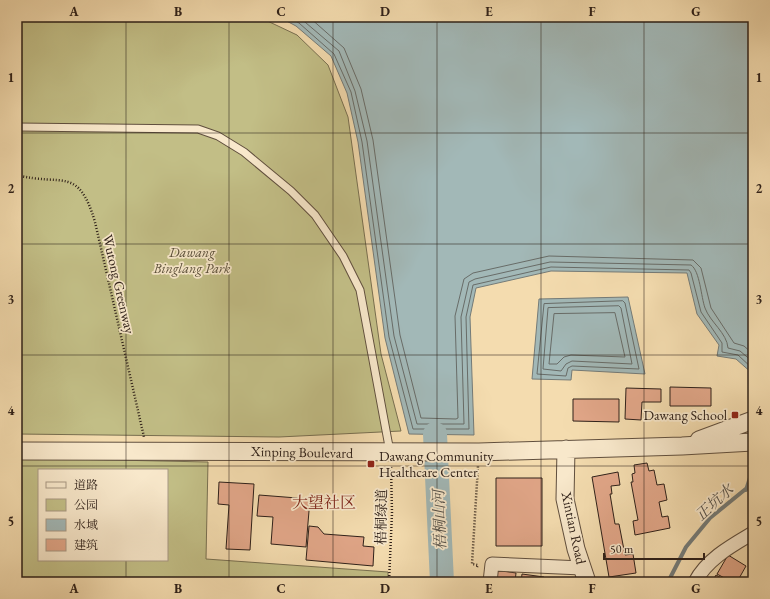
<svg xmlns="http://www.w3.org/2000/svg" width="770" height="599" viewBox="0 0 770 599" font-family="'EB Garamond','Noto Serif SC',serif">
	<style>
		.green { fill: #c2be86; stroke: #786f50; fill-rule: evenodd }
		.water { fill: #a2b8b7; stroke: #747b78 }
		.lines { fill: none; stroke-linecap: round; stroke-linejoin: round }
		.shore { stroke: #686c68; stroke-width: 1 }
		.stream { stroke: #747b78; stroke-width: 4 }
		.river { stroke: #a2b8b7; stroke-width: 24 }
		.building { fill: #e1a688; stroke: #2e2019 }
		.service-casing { stroke: #604f3e; stroke-width: 9 }
		.minor-casing { stroke: #604f3e; stroke-width: 15 }
		.tertiary-casing { stroke: #604f3e; stroke-width: 19 }
		.path { stroke: #2e2019; stroke-width: 2.5; stroke-dasharray: 1 2; stroke-linecap: butt }
		.service { stroke: #f8e8cb; stroke-width: 7 }
		.minor { stroke: #f8e8cb; stroke-width: 13 }
		.tertiary { stroke: #f8e8cb; stroke-width: 17 }
		.grid { fill: none; stroke: #2e2019; stroke-width: 1; stroke-opacity: 0.55 }
		.poi-dot { fill: #8f2418; stroke: #f8e8cb; stroke-width: 1.5 }
		.labels { text-anchor: middle; dominant-baseline: central; stroke-width: 3.5; stroke-linejoin: round; paint-order: stroke }
		.park-label { font-size: 14px; font-style: italic; fill: #5a4f3a; stroke: #f8e8cb }
		.street-label { font-size: 14px; fill: #2e2019; stroke: #f8e8cb }
		.poi-label { font-size: 14px; fill: #2e2019; stroke: #f8e8cb; text-anchor: end }
		.water-label { font-size: 15px; font-style: italic; fill: #514e48; stroke: #f8e8cb }
		.quarter-label { font-size: 16px; fill: #7a1f14; stroke: #f8e8cb }
		.neatline { fill: none; stroke: #2e2019; stroke-width: 1.5 }
		.grid-label { font-size: 13px; text-anchor: middle; font-weight: bold; fill: #2e2019 }
	</style>
	<rect width="100%" height="100%" fill="#f4dcaf"/>
	<filter id="stains"><feTurbulence type="fractalNoise" baseFrequency=".005" numOctaves="4"/><feColorMatrix values="0 0 0 0 .2 0 0 0 0 .09 0 0 0 0 .02 0 0 0 .5 -.17"/></filter>
	<radialGradient id="worn" r=".72"><stop offset=".6" stop-color="#630" stop-opacity="0"/><stop offset="1" stop-color="#630" stop-opacity=".3"/></radialGradient>
	<!-- green -->
	<path class="green" d="M17,17h242l38,18 31,30 20,52 33,237 20,77 -122,6 -262,-3z
		M17,458l191,4 -2,97 182,13v10h-371zM39,470h128v90h-128z"/>
	<!-- water -->
	<path class="water" d="M279,17h474v357l-17,-15 -19,-3 2,-11 -22,-31 -10,-41 -136,-2 -75,17 -6,29 4,118 -65,-1 -24,-96 -27,-196 -11,-49 -16,-37 -35,-30z
		M628,297l17,77 -73,-4 -1,10 -39,-1 7,-80z"/>
	<g class="lines">
		<!-- shore -->
		<path class="shore" d="M288,17l11,6 35,31 17,38 11,50 27,195 24,92h56l-3,-112 7,-32 78,-18 138,3 2,3 10,39 21,31v9l16,3 15,14
			M299,17l40,34 16,40 12,50 27,195 23,88h47l-3,-107 8,-35 6,-3 75,-17 141,3c9,6 10,32 14,43 5,14 22,25 23,40l12,3 13,11
			M309,17l35,31 17,41 12,51 27,195 21,83 35,1 2,-1 -3,-102 9,-37 9,-6 76,-17 144,4 8,8 10,40 23,35 10,3 9,8
			M623,301l2,2 14,66 -67,-3 -4,2 -2,8 -29,-2 7,-70z
			M619,306l2,2 11,56 -60,-3 -6,3 -5,7 -18,-2 5,-61z
			M615,313l10,44 -54,-2 -7,2 -7,7h-8l5,-50z"/>
		<!-- stream -->
		<path class="stream" d="M746,490l7,-22
			M668,582l18,-35 24,-29 43,-35"/>
		<!-- river -->
		<path class="river" d="M435,434l7,148"/>
	</g>
	<!-- building -->
	<path class="building" d="M670,387l41,1v18h-41z
		M626,388l35,1v13h-19l-1,18 -16,-1z
		M573,399h46v23l-46,-1z
		M647,463l2,8 5,-1 3,15 7,-1 3,16 -8,2 3,15 6,-1 2,12 -35,7 -2,-14 5,-1 -7,-38h2l-1,-8 3,-1 -1,-8z
		M618,472l2,13 -9,1 1,8h-2l5,30h4l6,31 8,-1 3,19 -27,4 -17,-100z
		M496,478h46v68h-46z
		M219,482l35,2 -4,66 -24,-1 3,-44 -11,-1z
		M259,495l51,4 -4,48 -35,-3 2,-27 -16,-1z
		M309,526l9,1 6,7 40,3 -1,9 11,1 -1,19 -67,-6z
		M728,555l18,11 -9,16h-5l-15,-8z
		M496,570l20,3 -1,9h-20z
		M522,574l22,3 -1,5h-22z
		M716,575l13,7h-17z"/>
	<g class="lines">
		<!-- service casing -->
		<g class="service-casing">
			<path id="service" d="M17,127l181,2 20,7 26,16 47,39 24,24 28,41 17,34 30,162"/>
		</g>
		<!-- minor casing -->
		<g class="minor-casing">
			<path id="minor" d="M490,582l2,-18 90,4
				M695,582c12,-23 36,-36 58,-49"/>
		</g>
		<!-- tertiary casing -->
		<g class="tertiary-casing">
			<path id="tertiary" d="M699,440l54,-20
				M566,449l-1,50 11,50 11,33
				M17,451l462,1 203,-6 71,-4"/>
		</g>
		<!-- path -->
		<path class="path" d="M17,175c46,12 61,-10 78,47l49,215
			M477,567l1,-2 -6,-1 6,-98
			M389,582l3,-69 -1,-47"/>
		<!-- service -->
		<use href="#service" class="service"/>
		<!-- minor -->
		<use href="#minor" class="minor"/>
		<!-- tertiary -->
		<use href="#tertiary" class="tertiary"/>
	</g>
	<!-- grid -->
	<path class="grid" d="M126,17v453M229,17v565M333,17v565M437,17v565M541,17v565M644,17v565M17,133h736M17,244h736M17,355h736M17,466h736M126,560v22"/>
	<!-- markers -->
	<g class="poi-dot">
		<rect x="731" y="411" width="8" height="8" rx="2"/>
		<rect x="367" y="460" width="8" height="8" rx="2"/>
	</g>
	<g class="labels">
		<!-- park labels -->
		<g class="park-label">
			<text x="192" y="252">Dawang<tspan x="192" dy="16">Binglang Park</tspan></text>
		</g>
		<!-- street labels -->
		<g class="street-label">
			<text transform="translate(119 284) rotate(77)">Wutong Greenway</text>
			<text transform="translate(302 452) rotate(1)">Xinping Boulevard</text>
			<text transform="translate(381 517) rotate(-89)">梧桐绿道</text>
			<text transform="translate(574 528) rotate(78)">Xintian Road</text>
		</g>
		<!-- poi labels -->
		<g class="poi-label">
			<text x="727" y="415">Dawang School</text>
			<text x="379" y="456" text-anchor="start">Dawang Community<tspan x="379" dy="16">Healthcare Center</tspan></text>
		</g>
		<!-- water labels -->
		<g class="water-label">
			<text transform="translate(714 502) rotate(-42)">正坑水</text>
			<text transform="translate(439 520) rotate(-92)">梧桐山河</text>
		</g>
		<!-- quarter labels -->
		<g class="quarter-label">
			<text x="324" y="502">大望社区</text>
		</g>
	</g>
	<!-- margin -->
	<rect width="770" height="599" fill="none" stroke="#f4dcaf" stroke-width="44"/>
	<!-- legend -->
	<rect x="38" y="469" width="130" height="92" fill="#f8e8cb" stroke="#a79884"/>
	<rect x="46" y="482" width="20" height="6" fill="#f8e8cb" stroke="#a79884"/>
	<text x="74" y="489" font-size="12" fill="#2e2019">道路</text>
	<rect x="46" y="499" width="20" height="12" fill="#c2be86" stroke="#a79884"/>
	<text x="74" y="509" font-size="12" fill="#2e2019">公园</text>
	<rect x="46" y="519" width="20" height="12" fill="#a2b8b7" stroke="#a79884"/>
	<text x="74" y="529" font-size="12" fill="#2e2019">水域</text>
	<rect x="46" y="539" width="20" height="12" fill="#e1a688" stroke="#a79884"/>
	<text x="74" y="549" font-size="12" fill="#2e2019">建筑</text>
	<!-- scale -->
	<path d="M604 553v6h100v-6" fill="none" stroke="#2e2019" stroke-width="2"/>
	<text x="610" y="553" font-size="12" fill="#2e2019" stroke="#f8e8cb" stroke-width="3" paint-order="stroke">50 m</text>
	<rect x="22" y="22" width="726" height="555" class="neatline"/>
	<g class="grid-label">
		<text x="74" y="16">A</text>
		<text x="178" y="16">B</text>
		<text x="281" y="16">C</text>
		<text x="385" y="16">D</text>
		<text x="489" y="16">E</text>
		<text x="592" y="16">F</text>
		<text x="696" y="16">G</text>
		<text x="11" y="82">1</text>
		<text x="759" y="82">1</text>
		<text x="11" y="193">2</text>
		<text x="759" y="193">2</text>
		<text x="11" y="304">3</text>
		<text x="759" y="304">3</text>
		<text x="11" y="415">4</text>
		<text x="759" y="415">4</text>
		<text x="11" y="526">5</text>
		<text x="759" y="526">5</text>
		<text x="74" y="593">A</text>
		<text x="178" y="593">B</text>
		<text x="281" y="593">C</text>
		<text x="385" y="593">D</text>
		<text x="489" y="593">E</text>
		<text x="592" y="593">F</text>
		<text x="696" y="593">G</text>
	</g>
	<rect width="100%" height="100%" filter="url(#stains)"/>
	<rect width="100%" height="100%" fill="url(#worn)"/>
</svg>
